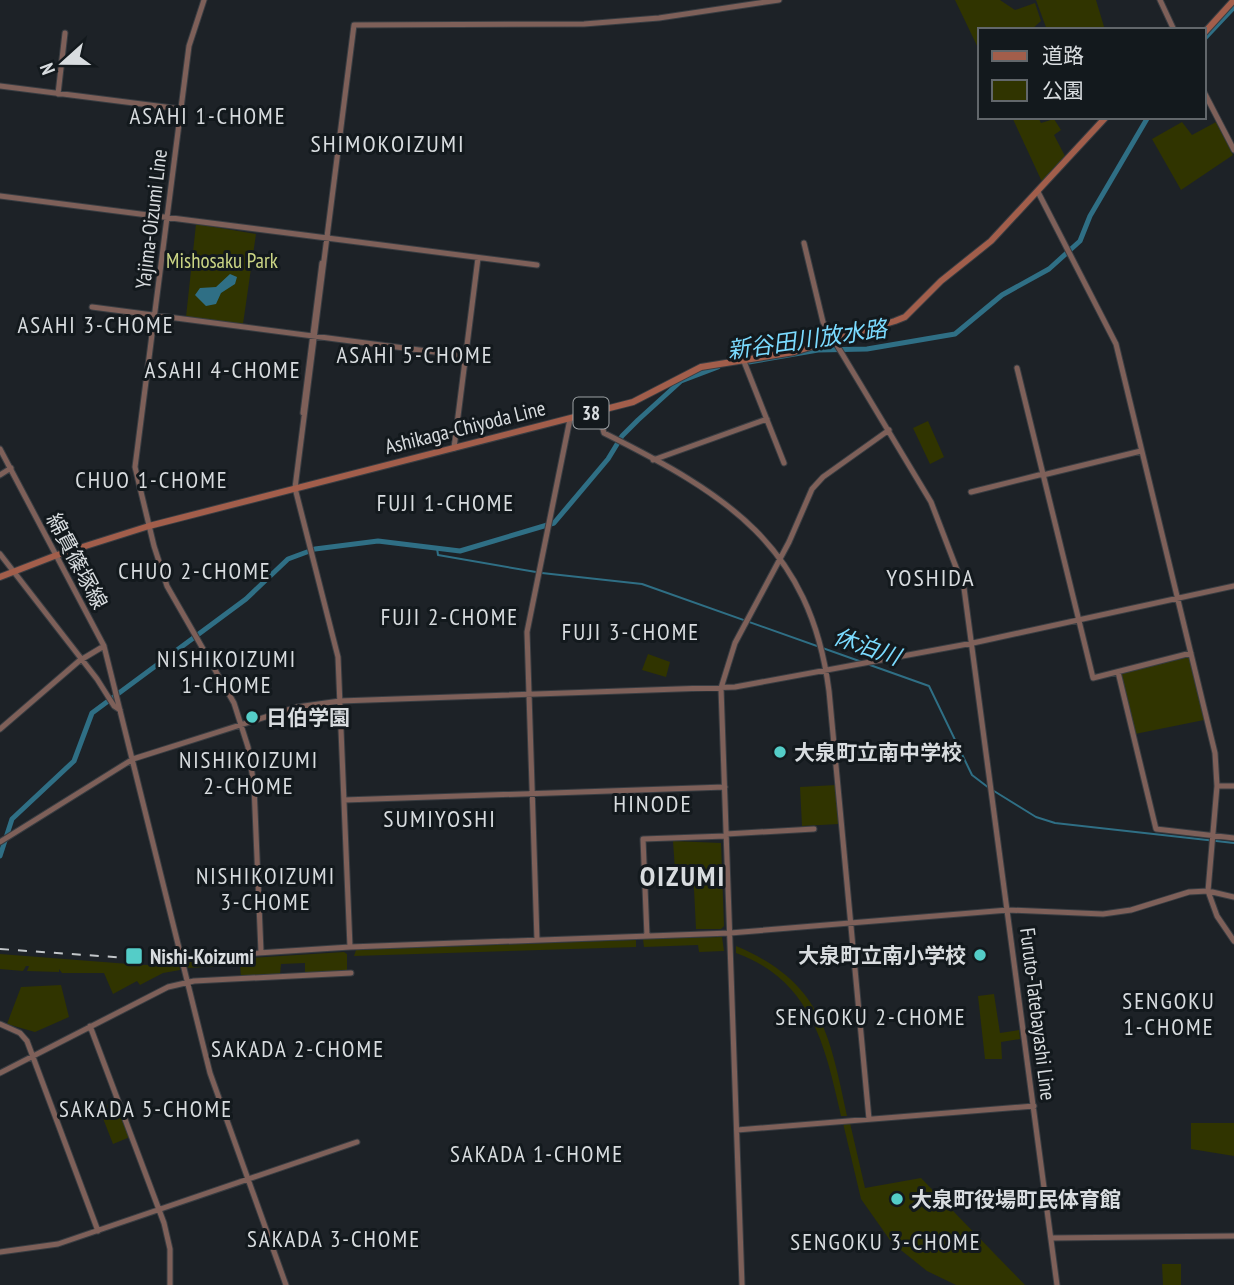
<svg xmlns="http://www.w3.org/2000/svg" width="1234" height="1285" viewBox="0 0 1234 1285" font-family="'PT Sans Narrow','Noto Sans JP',sans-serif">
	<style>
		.green { fill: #303400 }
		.water { fill: #2f6f85 }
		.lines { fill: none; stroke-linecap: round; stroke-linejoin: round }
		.stream { stroke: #2f6f85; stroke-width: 2 }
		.river { stroke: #2f6f85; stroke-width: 5 }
		.secondary-casing { stroke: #393d42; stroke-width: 7 }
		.primary-casing { stroke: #393d42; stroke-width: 8 }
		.secondary { stroke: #7e6059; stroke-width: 5 }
		.primary { stroke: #a25e4b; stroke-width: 6 }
		.rail { stroke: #c2c6c9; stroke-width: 2; stroke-dasharray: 9 9; stroke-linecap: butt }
		.poi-dot { fill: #54cdc8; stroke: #13191d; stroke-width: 2.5 }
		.labels { text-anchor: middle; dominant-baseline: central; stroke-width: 6; stroke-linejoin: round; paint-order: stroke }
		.shield { fill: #13191d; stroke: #9da2a5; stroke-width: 2 }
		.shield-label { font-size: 19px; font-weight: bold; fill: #d8dcdf }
		.street-label { font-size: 21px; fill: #d8dcdf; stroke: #13191d }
		.park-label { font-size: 21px; fill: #cad484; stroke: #13191d }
		.poi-label { font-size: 21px; font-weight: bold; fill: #d8dcdf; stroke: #13191d; text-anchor: start }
		.neighbourhood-label { font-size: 23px; letter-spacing: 2px; fill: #d8dcdf; stroke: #13191d }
		.water-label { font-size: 23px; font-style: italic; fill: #7bdbff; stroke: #13191d }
		.quarter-label { font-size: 24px; letter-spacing: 2px; fill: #d8dcdf; stroke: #13191d }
		.district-label { font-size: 28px; font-weight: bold; letter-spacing: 2px; fill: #d8dcdf; stroke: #13191d }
	</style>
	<rect width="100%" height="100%" fill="#1d2227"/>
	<!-- green -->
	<path class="green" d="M955,0h45l15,10 20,-7 6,18 -10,9h-51v22z
		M1036,0h60l9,30h-58z
		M1012,117h26l3,6 13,-4 7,11 -7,5 11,21 -22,28z
		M1182,122l10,13 24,-13 17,33 -52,35 -29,-51z
		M196,224l60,10 -13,90 -57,-7z
		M928,421l16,36 -14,7 -17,-36z
		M648,654l22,8 -4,15 -24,-7z
		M1189,657l15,63 -69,14 -15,-61z
		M836,785l3,39 -37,2 -2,-39z
		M673,841l48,2 3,83 -3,3h-25l-3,-60 -18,1z
		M722,937l2,14 -25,1 -1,-7 -54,2 -1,-8z
		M636,940v7l-282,9 2,-6z
		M736,946c85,36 93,86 111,170h-6c-16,-70 -29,-135 -105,-163z
		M344,952l3,2v17l-42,2v-10l-24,1 -1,11 -39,2 -1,-12 -52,3 -1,-6z
		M0,954l142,11 37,-1 1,6 -17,3 -23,12 -3,-4 -24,13 -9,-21h-42l-3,-4v3l-32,-1 2,-5h-3l-3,5 -23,-2z
		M61,985l8,32 -34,15 -28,-8 14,-37z
		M994,994l6,39 19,-3 1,9 -19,3 1,17h-17l-7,-63z
		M116,1102l14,35 -17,7 -14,-36z
		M843,1123h7l15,65 56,-10 104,107h-69l-29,-14 -35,-28 -31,-44z
		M1191,1123h43v33l-43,-7z
		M1162,1264h19v21h-18z"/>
	<!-- water -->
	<path class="water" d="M230,274l7,3 -2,7 -14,9 -5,11 -10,2 -11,-11 5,-7 16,-1z"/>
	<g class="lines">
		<!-- stream -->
		<path class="stream" d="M437,548l1,7 98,17
			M542,573l100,11 220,78
			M870,665l59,21 43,89 17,13
			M994,791l42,26 19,6 179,20"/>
		<!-- river -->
		<path class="river" d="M1204,39l30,-32
			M749,362l69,-12 49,-1 88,-15 47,-39 47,-26 31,-28 10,-25 58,-99
			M0,856l12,-37 62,-58 18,-48 154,-114 42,-40 27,-10 63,-8 82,10 94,-28 54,-64 14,-23 16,-16 43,-39 37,-14"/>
		<!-- secondary casing -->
		<g class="secondary-casing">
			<path id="secondary" d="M204,0l-15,46 -54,421 19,79 13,40 67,117 14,44 6,39 7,166
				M1160,0l14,30
				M0,86l181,23
				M1204,92l30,58
				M58,94l7,-61
				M1038,192l78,152 99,409 2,33 -9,105 9,25 17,25
				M0,196l537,69
				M804,243l19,79 108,180 33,86 93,697
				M92,307l373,49
				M743,359l41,104
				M1017,368l76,310 98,-25
				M598,412l6,21c122,61 206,112 225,258l40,428
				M303,413l19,-150
				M454,448l24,-190
				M0,449l104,197 106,427 76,212
				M653,460l114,-41
				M0,475l11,-7
				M1043,475l98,-24
				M971,492l72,-18
				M0,554l97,125 17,27 6,4
				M1118,672l38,157 78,9
				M0,729l79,-68 25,-15
				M1217,786h17
				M344,800l381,-13
				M726,834l88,-5
				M0,842l133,-83 164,-52 43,-6 395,-14 238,-44 261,-57
				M647,936l-4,-97 83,-3
				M537,940l-10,-308 43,-213
				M350,947l-12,-290 -43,-169 59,-463 230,-1 75,-6 120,-18
				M182,958l168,-11 380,-14 278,-23 95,4 28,-4 58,-18 19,-1 26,6
				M0,1024l20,9 7,8 71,190
				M90,1026l74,197 6,26v36
				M0,1073l168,-86 26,-6 157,-8
				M737,1130l297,-24
				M1051,1238l183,-2
				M0,1252l58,-8 299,-102
				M742,1285l-21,-597 14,-45 54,-101 23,-53 11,-12 66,-47"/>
		</g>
		<!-- primary casing -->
		<g class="primary-casing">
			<path id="primary" d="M1204,33l30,-33
				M0,577l57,-22 92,-29 484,-124 68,-35 93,-15 101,-31 10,-4 36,-36 50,-40 115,-124"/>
		</g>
		<!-- secondary -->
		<use href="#secondary" class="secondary"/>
		<!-- primary -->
		<use href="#primary" class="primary"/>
		<!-- rail -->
		<path class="rail" d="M0,949l129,9"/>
	</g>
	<!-- markers -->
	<g class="poi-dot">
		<circle cx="252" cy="717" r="7"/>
		<circle cx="780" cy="752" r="7"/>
		<circle cx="980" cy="955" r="7"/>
		<rect x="125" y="947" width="18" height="18" rx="3.5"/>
		<circle cx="897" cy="1199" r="7"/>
	</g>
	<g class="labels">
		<!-- shield labels -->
		<rect class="shield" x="573.5" y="397.5" width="35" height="31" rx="5"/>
		<g class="shield-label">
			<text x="591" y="413">38</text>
		</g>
		<!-- street labels -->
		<g class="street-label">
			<text transform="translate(151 219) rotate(-83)">Yajima-Oizumi Line</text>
			<text transform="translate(465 427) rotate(-14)">Ashikaga-Chiyoda Line</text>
			<text transform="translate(77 561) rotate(62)">綿貫篠塚線</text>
			<text transform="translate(1038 1014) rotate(83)">Furuto-Tatebayashi Line</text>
		</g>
		<!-- park labels -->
		<g class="park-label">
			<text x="222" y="260">Mishosaku Park</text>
		</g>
		<!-- poi labels -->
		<g class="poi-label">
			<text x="266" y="717">日伯学園</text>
			<text x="794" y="752">大泉町立南中学校</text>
			<text x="966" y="955" text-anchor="end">大泉町立南小学校</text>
			<text x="150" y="956">Nishi-Koizumi</text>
			<text x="911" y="1199">大泉町役場町民体育館</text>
		</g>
		<!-- neighbourhood labels -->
		<g class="neighbourhood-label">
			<text x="208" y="115">ASAHI 1-CHOME</text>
			<text x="96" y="324">ASAHI 3-CHOME</text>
			<text x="415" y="354">ASAHI 5-CHOME</text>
			<text x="223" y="369">ASAHI 4-CHOME</text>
			<text x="152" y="479">CHUO 1-CHOME</text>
			<text x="446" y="502">FUJI 1-CHOME</text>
			<text x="195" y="570">CHUO 2-CHOME</text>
			<text x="450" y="616">FUJI 2-CHOME</text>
			<text x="631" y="631">FUJI 3-CHOME</text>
			<text x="227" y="658">NISHIKOIZUMI<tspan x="227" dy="26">1-CHOME</tspan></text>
			<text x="249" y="759">NISHIKOIZUMI<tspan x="249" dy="26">2-CHOME</tspan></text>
			<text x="266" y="875">NISHIKOIZUMI<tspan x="266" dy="26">3-CHOME</tspan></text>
			<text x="1169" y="1000">SENGOKU<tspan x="1169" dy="26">1-CHOME</tspan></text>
			<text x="871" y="1016">SENGOKU 2-CHOME</text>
			<text x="298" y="1048">SAKADA 2-CHOME</text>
			<text x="146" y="1108">SAKADA 5-CHOME</text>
			<text x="537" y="1153">SAKADA 1-CHOME</text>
			<text x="334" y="1238">SAKADA 3-CHOME</text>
			<text x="886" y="1241">SENGOKU 3-CHOME</text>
		</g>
		<!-- water labels -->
		<g class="water-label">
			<text transform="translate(807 339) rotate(-8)">新谷田川放水路</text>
			<text transform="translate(867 646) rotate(19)">休泊川</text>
		</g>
		<!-- quarter labels -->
		<g class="quarter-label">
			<text x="388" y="143">SHIMOKOIZUMI</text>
			<text x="931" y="577">YOSHIDA</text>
			<text x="653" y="803">HINODE</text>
			<text x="440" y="818">SUMIYOSHI</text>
		</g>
		<!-- district labels -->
		<g class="district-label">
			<text x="683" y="875">OIZUMI</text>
		</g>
	</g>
	<!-- legend -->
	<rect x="978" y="28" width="228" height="91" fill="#13191d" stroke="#62676b" stroke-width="2"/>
	<rect x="992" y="51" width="35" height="10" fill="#a25e4b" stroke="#62676b" stroke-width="2"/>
	<text x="1042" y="63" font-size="21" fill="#d8dcdf">道路</text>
	<rect x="992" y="80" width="35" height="21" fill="#303400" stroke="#62676b" stroke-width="2"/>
	<text x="1042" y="98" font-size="21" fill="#d8dcdf">公園</text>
	<!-- north arrow -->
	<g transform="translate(63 63) rotate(249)" stroke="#13191d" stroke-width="5" paint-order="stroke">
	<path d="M0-5L12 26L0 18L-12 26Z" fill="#d8dcdf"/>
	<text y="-10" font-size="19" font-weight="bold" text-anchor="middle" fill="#d8dcdf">N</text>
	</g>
</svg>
